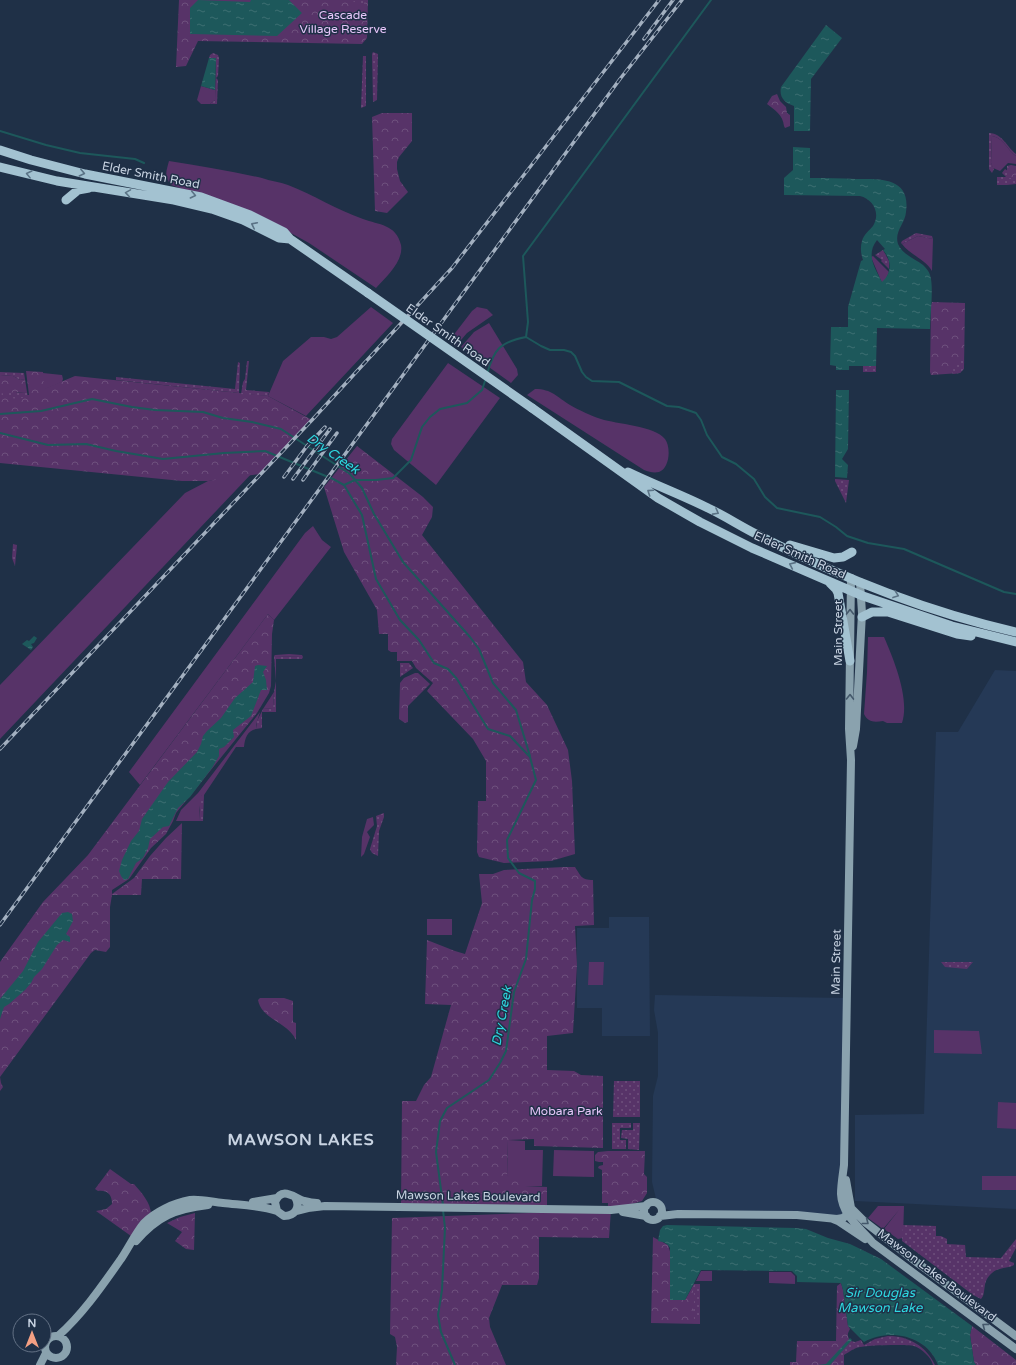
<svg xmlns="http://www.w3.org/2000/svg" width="1016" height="1365" viewBox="0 0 1016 1365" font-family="'Varela Round',sans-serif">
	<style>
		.built { fill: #253956 }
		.grass { fill: #573368 }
		.park { fill: url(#park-crowns) }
		.garden { fill: url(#garden-dots) }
		.water { fill: url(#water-ripples); fill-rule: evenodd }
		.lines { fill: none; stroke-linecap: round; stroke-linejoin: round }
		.stream { stroke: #1d585b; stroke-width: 2 }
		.secondary { stroke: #8aa2ae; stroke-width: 8 }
		.primary { stroke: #a3c2d1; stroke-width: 9 }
		.rail-casing { stroke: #a3b0c0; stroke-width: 3.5 }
		.rail { stroke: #1f3047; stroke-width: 2; stroke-dasharray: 6; stroke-linecap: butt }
		.primary-bridge { stroke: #a3c2d1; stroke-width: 9 }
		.oneway { stroke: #5a7285 }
		.oneway2 { stroke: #44586b }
		.labels { text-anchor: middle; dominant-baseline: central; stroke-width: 3; stroke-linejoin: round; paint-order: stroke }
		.park-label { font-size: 12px; fill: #e8c6fa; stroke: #1f3047 }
		.street-label { font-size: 12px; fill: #c8d3e2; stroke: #1f3047 }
		.water-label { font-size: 13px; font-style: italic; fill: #2ed9e1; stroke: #1f3047 }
		.district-label { font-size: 16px; font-weight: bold; letter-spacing: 1px; fill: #c8d3e2; stroke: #1f3047 }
	</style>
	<defs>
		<pattern id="park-crowns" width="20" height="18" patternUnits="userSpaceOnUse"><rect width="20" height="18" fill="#573368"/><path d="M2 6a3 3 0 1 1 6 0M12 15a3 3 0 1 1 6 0" fill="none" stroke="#6e507d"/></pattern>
		<pattern id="garden-dots" width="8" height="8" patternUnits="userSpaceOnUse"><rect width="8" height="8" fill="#573368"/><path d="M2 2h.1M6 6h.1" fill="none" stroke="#6e507d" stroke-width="1.8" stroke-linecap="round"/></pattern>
		<pattern id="water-ripples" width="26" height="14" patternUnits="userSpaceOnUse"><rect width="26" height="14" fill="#1d585b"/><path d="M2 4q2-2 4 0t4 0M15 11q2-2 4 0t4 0" fill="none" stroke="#3c6f72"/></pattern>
	</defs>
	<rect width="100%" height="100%" fill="#1f3047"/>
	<!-- built -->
	<path class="built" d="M995,670l21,1v538l-161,-8v-86l69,-1 12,-382h22z
		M609,917h40l1,119h-48v-28h-25v-80h32z
		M655,995l192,3 -4,220 -170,-7 -11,-3 -2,-3 -3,-2 -5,-21 1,-86 5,-20v-43l-4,-23z"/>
	<!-- grass -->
	<path class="grass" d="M201,86l14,4v10l-5,4h-9l-4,-4z
		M992,136c12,2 15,14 24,20v8l-8,-1 -8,8 -7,-3 -2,-5z
		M169,161c31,5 62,10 93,17 8,3 18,4 26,7 26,10 49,25 75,34 16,6 33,5 38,26 3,16 -15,32 -25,43l-67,-45 -49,-27 -89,-31c-7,-9 -5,-13 -2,-24z
		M918,236l15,3 -1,32c-7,-12 -22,-16 -30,-27z
		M873,256l16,16 -3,7 -4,4 -11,-26z
		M371,307l22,16 -87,93 -38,-20 15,-35 28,-24h13l7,2 6,-2z
		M477,307l10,2 6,6 -26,18 -11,13 -7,-5 23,-30z
		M489,323l28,46 1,6 -7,8 -50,-36 13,-15z
		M448,363l52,35 -64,87 -42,-35 -3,-6 1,-5z
		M43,373l19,2 1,4 -1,3 -19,8z
		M535,389c17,0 22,8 35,16 9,5 21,11 31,14 15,5 54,7 64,20 6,8 5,29 -6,33 -5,1 -10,0 -15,-2l-117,-75z
		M254,471l-254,268v-54l185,-192 23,-12z
		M313,526l9,14 9,7 -57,73 -6,-6 -128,171 -11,-13 176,-239z
		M868,637h16c10,23 26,62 18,86h-15l-4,-2c-8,1 -15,2 -19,-7l3,-42z
		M289,654l13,1 1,2 -29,-1 1,-1z
		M274,692l-1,16 -10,1z
		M260,712l-4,13v4c-9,2 -11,9 -12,18h-8l-32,48h-2l-3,16v10h-23l5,-11 17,-17z
		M373,817l1,8 -7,7 3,5 -6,17 -3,3 1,-20 5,-18z
		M427,919h25v16h-25z
		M589,962h15l-1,23h-15z
		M934,1030l45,1 3,23 -48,-1z
		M998,1102l18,1v26l-19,-1z
		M508,1140l17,1v9h18l-1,36h-18l-17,-10z
		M554,1150l40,1v26l-41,-1z
		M982,1176h34v14h-34z
		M878,1206h26l-1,32 -5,1 -14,-10 15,-19 -16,19 -15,-11z
		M701,1271h11v10h-16z
		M769,1272h22l4,4v8l-26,-1z"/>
	<!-- park -->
	<path class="park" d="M179,0h189l-1,38 -5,6 -164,-3 -12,25 -10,1z
		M777,94l3,7 6,6 1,6 3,2v11l-5,2 -1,-2c-1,-11 -9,-16 -17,-22l5,-8z
		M382,113h30v28l-13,16 -2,5v7l3,12 8,11 -21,21 -12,-2 -3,-94z
		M1011,165l5,1v12h-9v-12z
		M932,302l33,1 -1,64 -4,6 -29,2 -1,-3 1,-67z
		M26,371l17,1 1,17 31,-13 193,20 44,24 -52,54 -52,7h-26l-182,-18v-88l13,1 7,4 5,-1 2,13h-8l-15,4 25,-1z
		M357,446l66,51 10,10 -1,10 -10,18 101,127 3,20 21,23 21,45 4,31 3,73 -24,7 -47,2 -25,-6 -2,-5 1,-51h8v-40l-13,-22 -46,-48 6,-8 -17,-15 -4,-7h-15v-9h-6l-3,-2v-16h-9l-2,-24 -33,-58 -20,-65z
		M268,614l6,6 -2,14 -1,52 -2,7 -12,20 -81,100 -3,8 -7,13 -15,14 -22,31 -17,11v4l22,-16 16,-22 16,-18 16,-15 -1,56h-39l-1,16h-29l-2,12v40l-4,5 -11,-2 -4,3 -91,124 1,6 2,4 -3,4v-129l43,-60 45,-47z
		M415,673h3l12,11 -22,22v16l-3,1 -6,-4 1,-36 4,-5z
		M564,867h11c6,9 6,13 18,13l1,45 -19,1 2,39 -4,68 -26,3v34l27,1 7,4 22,1v72l-69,-2v-7l-26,1 -1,36 18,1v9l22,1v22l-58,-1 -88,-5 1,-102h14l8,-16 7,-8 20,-72 -26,-1 2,-64 28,11 10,3 17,-51 -3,-29h14l11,-4z
		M260,998h24l9,3v21l3,1v17c-8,-18 -34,-20 -38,-40z
		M608,1151h37l-1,23 3,3v16l-5,8 -17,5h-17v-3h-6v-33l-4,-2 1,-2 4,-1v-3h-4l-4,-1v-6l3,-3z
		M110,1169l21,15h3c7,8 17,19 17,30l-20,22 -35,-25 10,-2 6,-5c0,-10 -5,-14 -14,-13l-3,-2z
		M611,1210l-2,28 -70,-1v41l-2,7h-35l-13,33 1,9 16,38h-110l1,-18 -2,-10 -5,-3 2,-116z
		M195,1213l-1,37 -8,-1 -11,-8 7,-9 -15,-9 13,-6z
		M653,1237l15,8 17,55 9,-16h6v40l-49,-1z
		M841,1283l2,7 5,36 2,3c-3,5 -3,8 1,12l-10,16v8h-51v-3h6l1,-21h39l1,-55z
		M972,1326l44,34v5h-40l-2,-3 -4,-27z"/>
	<!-- garden -->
	<path class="garden" d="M350,0h14v10l-7,-7z
		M373,52l5,2 -1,46 -4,2 -1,-48z
		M213,53l5,2 1,3 -1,18 -2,2 2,2 -1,24h-7l5,-4 1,-42h-7l1,-3z
		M363,56h3v50l-5,2z
		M989,133c14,1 17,13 27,21v2c-9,-6 -12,-18 -24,-20l-1,27 3,6 -2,4 -3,-4z
		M1005,169l3,2 -1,7h9v6l-9,1h-10v-8h9l-4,-4z
		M916,233l16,3 1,3 -15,-3 -16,8 -1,-1 1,-2z
		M883,250l6,11v8l-8,-8 1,-1 -7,-5z
		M960,360h4v9l-4,4 -7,1v-9z
		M247,361h2l-3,29 23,2 -1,4 -27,-2 2,-12 2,-3z
		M238,362l2,1 -1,30 -123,-13v-3l119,12z
		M863,366h13v6h-13z
		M0,372l24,1 1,6 -5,1 -7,-4 -13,-1z
		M27,392l1,5c-9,2 -20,3 -27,-3l2,-1z
		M835,479l14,1 -3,23 -11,-22z
		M13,544l4,1 -2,21 -3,-8z
		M274,656l29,1 -1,2h-26v53h-14v16l-6,1 1,-8 6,-12 10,-1 1,-16 2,-11z
		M400,663h9l4,5 -13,9z
		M202,795h2l-1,26h-4l1,-23z
		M384,813v4l-5,14 -1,25 -6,-3 -2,-4 7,-23 -1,-10z
		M941,962h32l-6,7 -22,-2z
		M614,1081h26v36h-27z
		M612,1123h19v5h-11v12h6v9h-14z
		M633,1123h7l-1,27 -11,-1v-10l-7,-1 1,-8h11z
		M903,1225l33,1v10h5l6,3v5l18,1 1,12 35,1 15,-19v9l-7,13 5,2v2c-7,4 -16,2 -22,8 -11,9 -5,20 -11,26l-8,-4 -71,-54z
		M695,1284h5l-1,35h-5c0,-4 -1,-7 -1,-10 1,-8 3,-13 -1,-21z
		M888,1336c21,0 38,10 47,29h-2c-2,-8 -11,-16 -19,-19 -6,-2 -47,-1 -54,1 -6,1 -11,5 -16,8v10h-3v-8l-1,-3 11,-13 4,1 6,-2 3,5 11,-6z"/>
	<!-- water -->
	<path class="water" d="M198,0l52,2 1,-2h38l13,13 -25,23 -87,-2v-26z
		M826,25l16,13 -31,41 -1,52h-16v-25c-10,-3 -15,-9 -13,-19z
		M209,58h7l-1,32 -14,-4z
		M793,147l17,1v30c15,0 31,0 46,1 24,0 55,-2 50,33 -1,12 -12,19 -8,32 4,10 17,15 25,21 3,3 6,6 7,10 4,11 0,41 0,54l-53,-1 -1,38h-27v4h-13v-4l-6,-1 1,-38h17v-20l13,-46 2,-1c-2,-6 -3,-12 -1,-19 2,-7 7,-10 11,-15 8,-13 0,-27 -13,-30l-76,-1v-17l9,-8zM877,240l8,9 -2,1c9,10 9,23 -1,32 -8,-15 -16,-28 -5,-42z
		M836,390h13l-1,59 -6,10 6,6 -1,13 -12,-1z
		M34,636l3,2 -3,5 -3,1 2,3 -2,3 -9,-6 5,-4 2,1z
		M258,665l9,1 -4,6 3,8 1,10h-6l-10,26 -18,14 1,7 -10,10 -5,2v7l-7,12 -22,29 -12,11 -9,18 -6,1 -13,12 -2,9 -5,10 -7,5 -8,16 -4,1 -3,-4 -2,-5 3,-11 9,-19 8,-10 3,-12 26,-37 29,-30 4,-8 2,-8 4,-5 14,-13 14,-20 18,-16 2,-16z
		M68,912l4,2 1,7 -7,13 4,3v5l-7,-2 -6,5 -15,24 -8,8 -3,6 -6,7 -16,14 -5,3 -4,12v-20l23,-28 15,-29 24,-29z
		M667,1225l129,3 10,1 22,9 22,6 31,15 91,67 -2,9 4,27 2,3h-38c-11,-30 -49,-37 -74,-23l-16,-16 -5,-36 -2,-7 -44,-1v-6l-5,-5 -91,-1 -16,30h-15v-52c-3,-5 -6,-6 -12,-7l2,-11 3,-4z
		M850,1338l2,2 -22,25h-12l8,-1z"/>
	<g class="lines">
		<!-- stream -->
		<path class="stream" d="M0,131l46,14 34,8 55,6 9,4
			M526,337l2,-15 -5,-66 188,-256
			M487,374c7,-25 13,-32 39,-37l15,9 9,4h14l7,2 4,4 7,16 4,5 6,4 27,1 48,24 12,1 17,6 5,7 6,15 15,22 14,7 18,15 11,18 12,11 43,9 16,10 11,9 21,7 36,6 100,43 12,2
			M0,414l41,-3 51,-12 40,8 23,3 48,2 20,6 29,4 29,7 69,45 12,14 12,26 29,48 67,75 9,12 14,34 23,27 14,46
			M0,433l48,12 38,-1 30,7 47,8 61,-6 41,-2 68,28 11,6 18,30 14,64 24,41 19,20 15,23 14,6 9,10 31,50 22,7 20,21 6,23 -29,60 1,18 11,15 16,8v8l-3,11 -6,59 -12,33 -8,59 -6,12 -11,17 -42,28 -7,13 -4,31 7,53
			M344,485l11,-5h21l17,-2 18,-18 11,-33 8,-10 10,-8 27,-6 15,-13 4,-12
			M443,1210l2,18 -3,62 -4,25 3,17 14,33"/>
		<!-- secondary -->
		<path class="secondary" d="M851,578l-2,151 2,31 -7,405c-1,9 -3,19 -3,29 1,21 19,34 32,49l143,106
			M853,746l3,-17 6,-116 -2,-31
			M846,1180l5,28 14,14 54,42 97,72
			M295,1197c6,10 0,19 -11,19l-7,-5 -2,-9c7,-16 18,-5 29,-1 4,1 8,2 13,2
			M644 1211a9 9 0 1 1 18 0a9 9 0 1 1-18 0Z
			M253,1202l24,-4
			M296,1211l12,-3 17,-2 286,4 35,-4
			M623,1212l23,4
			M660,1216l18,-2 119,1 40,4 6,-1 9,-7
			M833,1219l5,2 27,18
			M136,1241c22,-25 39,-32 72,-36
			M45 1347a11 11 0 1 1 22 0a11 11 0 1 1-22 0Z
			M58,1336c24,-21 44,-50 63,-77 8,-12 14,-25 23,-36 11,-11 29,-20 46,-23 11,-1 22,2 33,3 18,2 36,2 54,8
			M40,1365l6,-12"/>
		<!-- primary -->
		<path class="primary" d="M0,150l31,10 54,14 116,23 49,18 34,17 6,7 78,54
			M0,167l57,14 117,19 38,9 31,11 36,18 11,1
			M66,200l12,-10 11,-2
			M532,408l126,90 42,24 52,26 111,48 89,30 64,16
			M628,472c27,13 54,23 80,36 17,8 32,18 48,26 81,42 172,78 260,98
			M790,545l44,13 9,-1 9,-5
			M830,583l6,6 2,4 12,68
			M862,617l10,-5h16l69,22 14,2"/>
		<!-- rail casing -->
		<g class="rail-casing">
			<path id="rail" d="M644,39l29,-39
				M284,477l23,-31 18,-19
				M293,479l37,-50
				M303,480l34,-47
				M0,749l312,-329 140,-152 207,-268
				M0,925l620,-846 62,-79"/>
		</g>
		<!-- rail -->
		<use href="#rail" class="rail"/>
		<!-- primary-bridge -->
		<path class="primary-bridge" d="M368,293l164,115"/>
	</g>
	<!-- one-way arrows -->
	<defs><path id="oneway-chevron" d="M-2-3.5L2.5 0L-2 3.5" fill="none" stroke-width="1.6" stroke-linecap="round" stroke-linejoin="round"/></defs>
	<g class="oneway">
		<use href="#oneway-chevron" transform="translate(82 173) rotate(13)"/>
		<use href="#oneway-chevron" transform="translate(29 174) rotate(-166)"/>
		<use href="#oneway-chevron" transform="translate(128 193) rotate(-171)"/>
		<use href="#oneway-chevron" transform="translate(193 195) rotate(12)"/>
		<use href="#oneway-chevron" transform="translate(254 225) rotate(-154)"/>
		<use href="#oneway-chevron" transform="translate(650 492) rotate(-146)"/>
		<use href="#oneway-chevron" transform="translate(716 512) rotate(29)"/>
		<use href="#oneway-chevron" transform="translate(792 565) rotate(-156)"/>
		<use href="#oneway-chevron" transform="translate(896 595) rotate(20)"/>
	</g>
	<g class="oneway2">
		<use href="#oneway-chevron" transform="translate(850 612) rotate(-90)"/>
		<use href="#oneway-chevron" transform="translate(850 697) rotate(-89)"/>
		<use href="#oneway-chevron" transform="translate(866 1222) rotate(38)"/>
		<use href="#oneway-chevron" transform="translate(985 1326) rotate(-143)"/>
	</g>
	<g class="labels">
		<!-- park labels -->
		<g class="park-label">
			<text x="343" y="15">Cascade<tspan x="343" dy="14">Village Reserve</tspan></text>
			<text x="566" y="1111">Mobara Park</text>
		</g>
		<!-- street labels -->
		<g class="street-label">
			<text transform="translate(151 175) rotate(11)">Elder Smith Road</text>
			<text transform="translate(448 335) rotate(35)">Elder Smith Road</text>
			<text transform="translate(800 555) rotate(24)">Elder Smith Road</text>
			<text transform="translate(838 633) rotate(-90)">Main Street</text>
			<text transform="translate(836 962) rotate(-89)">Main Street</text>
			<text transform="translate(468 1196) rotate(1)">Mawson Lakes Boulevard</text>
			<text transform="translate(937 1275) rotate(37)">Mawson Lakes Boulevard</text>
		</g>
		<!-- water labels -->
		<g class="water-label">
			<text transform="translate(333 454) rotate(35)">Dry Creek</text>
			<text transform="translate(502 1016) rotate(-79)">Dry Creek</text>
			<text x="880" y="1293">Sir Douglas<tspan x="880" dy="15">Mawson Lake</tspan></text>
		</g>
		<!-- district labels -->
		<g class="district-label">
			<text x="301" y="1140">MAWSON LAKES</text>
		</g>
	</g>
	<!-- north arrow -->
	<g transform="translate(32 1333)"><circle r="19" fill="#1f3047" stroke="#637185"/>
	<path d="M0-3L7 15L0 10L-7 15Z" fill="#f39f83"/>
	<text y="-6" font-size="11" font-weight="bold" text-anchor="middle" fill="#c8d3e2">N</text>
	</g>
</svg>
